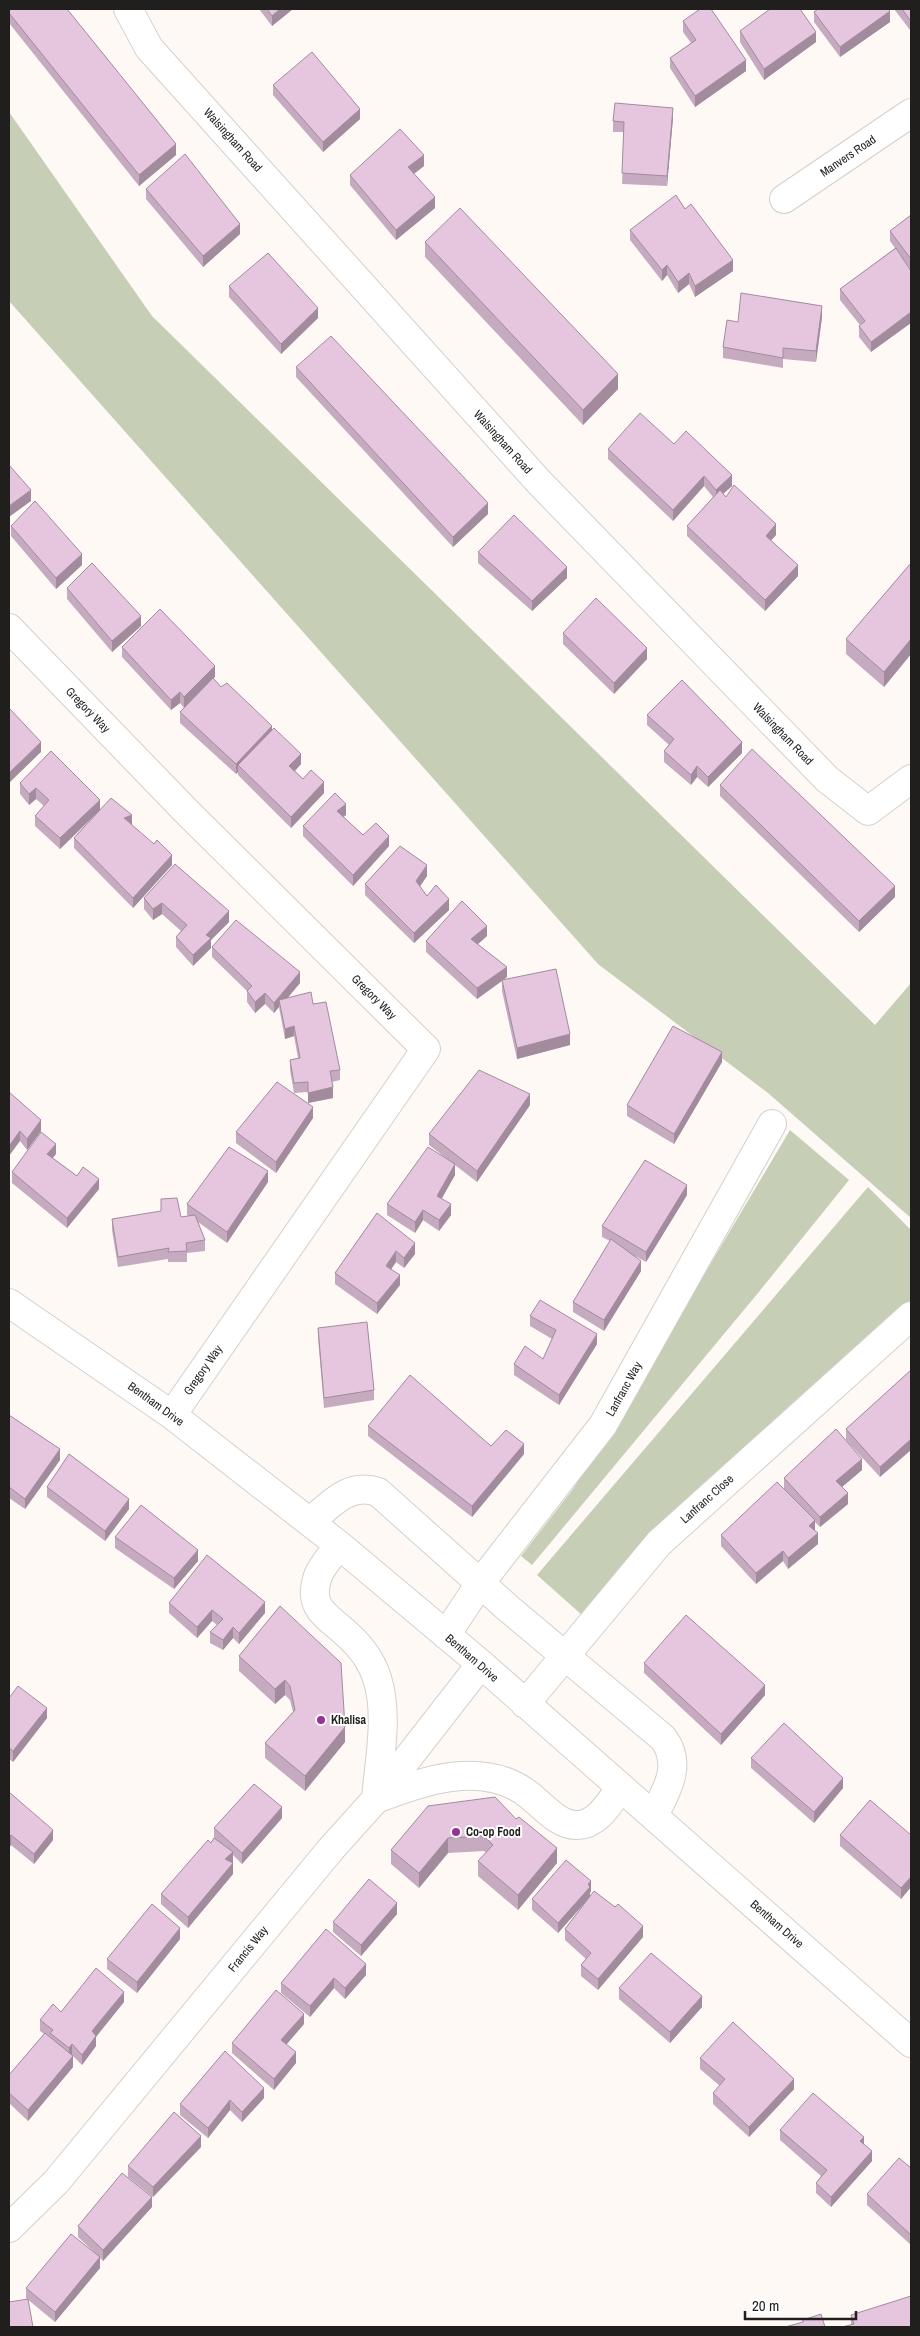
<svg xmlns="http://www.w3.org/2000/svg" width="920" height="2336" viewBox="0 0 920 2336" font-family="'Archivo Narrow',sans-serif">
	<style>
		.green { fill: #c6ceb5 }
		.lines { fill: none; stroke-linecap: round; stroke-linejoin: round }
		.minor-casing { stroke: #d4d0cb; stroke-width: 30 }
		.minor { stroke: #fff; stroke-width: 28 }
		.wall { fill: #c6aac0 }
		.shaded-wall { fill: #a18b9c }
		.building { fill: #e6c6df; stroke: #a18b9c }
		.poi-dot { fill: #983196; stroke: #fff; stroke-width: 2 }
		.labels { text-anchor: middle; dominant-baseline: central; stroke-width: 4; stroke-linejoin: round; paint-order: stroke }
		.street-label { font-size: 12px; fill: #201f1d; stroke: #fff }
		.poi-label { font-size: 12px; font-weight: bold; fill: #201f1d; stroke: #fff; text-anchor: start }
	</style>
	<rect width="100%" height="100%" fill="#fef9f5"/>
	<!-- green -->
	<path class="green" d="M9,112l143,204 723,709 36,-42v235l-143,-125 -170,-129 -589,-663z
		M790,1130l59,50 -91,113 -226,272 -11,-9 52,-67 106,-172z
		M868,1187l43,43v72l-84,74 -245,239 -45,-40z"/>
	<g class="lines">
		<!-- minor casing -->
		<g class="minor-casing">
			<path id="minor" d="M128,9l21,39 390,434 288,297 41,32 43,-32
				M784,199l127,-86
				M9,628l177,183 240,238 -254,366
				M9,1303l163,112 167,130 142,119 430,379
				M310,1522c21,-18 39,-40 68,-30l131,117 154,129c20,26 4,52 -9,77
				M339,1545c-6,9 -17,20 -21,31 -12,34 12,41 32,61 12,11 22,26 27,41 12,37 2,83 -1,121 46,-18 108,-40 153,-4 13,10 29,30 47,30 21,1 34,-23 45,-38
				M446,1635l35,-53 122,-157 169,-301
				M525,1704l134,-161 252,-227
				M9,2228l47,-46 275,-333 45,-50 105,-135"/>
		</g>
		<!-- minor -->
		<use href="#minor" class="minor"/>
	</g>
	<!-- wall -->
	<path class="wall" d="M259,9h34l-21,17z
		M894,9h17v20l-1,1z
		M9,10l167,145 -37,31 -130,-163z
		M814,12l76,10 -50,35 -26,-35z
		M683,21l63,50 -51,36 -25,-39v-10l21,-15 -8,-11z
		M740,31l76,11 -52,38 -24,-38z
		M273,85l87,34 -37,33 -50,-57z
		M673,118l-6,68 -45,-2 2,-52h-11v-11z
		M424,166l-10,8 21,34 -39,32 -46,-55v-10z
		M146,189l94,45 -37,33 -57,-68z
		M685,209l48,62 -38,26 -6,-13 -11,9 -11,-18 -5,6 -32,-41v-10z
		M911,215v55l-8,-11 -32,93 -12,-15v-11l1,-1 -20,-25v-11l55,-41 -5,-7v-10z
		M425,242l193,147 -35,36 -158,-168z
		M229,286l89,32 -37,36 -52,-57z
		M822,317l-6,45 -33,-3v9l-60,-10v-11l15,-25z
		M296,367l192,147 -35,33 -157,-170z
		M674,444l58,42 -9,8 3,3 50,38 -5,5 27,36 -33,35 -78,-75v-10l26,-29 -9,-11 -31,35 -65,-62v-10z
		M11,526l71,39 -26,24 -45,-53z
		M478,552l89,26 -35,33 -54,-48z
		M911,563v91l-27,33 -38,-33v-15z
		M67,588l74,38 -29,26 -45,-53z
		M563,633l84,26 -33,35 -51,-50z
		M122,647l93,30 -2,1 8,9 51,43 29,34 -6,7 8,8 21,14 -33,35 -53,-53v-3l-2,2 -56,-51v-11l4,-4 -4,-5 -9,7 -49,-53z
		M647,715l95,38 -34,34 -11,-10 -6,8 -27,-23v-11l5,-6 -22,-20z
		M20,783l80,27 32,15 40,40 -39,43 -59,-60v-10l21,-23 -35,34 -25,-23v-10l9,-10 -8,-7 -7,6 -9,-11z
		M720,785l175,112 -36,35 -139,-136z
		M346,815l-3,2 20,18 26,11 -36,40 -50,-50v-10z
		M427,876l-7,10 7,10 22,14 -35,33 -49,-48v-11z
		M144,898l85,24 -18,18v8l-18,18 -17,-19v-10l5,-6 -19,-17 -9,6 -9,-11z
		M487,936l-9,8 29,33 -4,3 67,65 -53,14 -15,-68v-10l-25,18 -51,-47v-11z
		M212,947l88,36 -13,15 26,6 27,66v10l-8,2 1,16 -25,5v-11l-14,1 -4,-23v-10l8,-2 -4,-22 -9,3 -6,-32 -5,6 -9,-9 -10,9 -8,-11v-11l-35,-34z
		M722,1062l-48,82 -47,-28v-11z
		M9,1092l32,39 -14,19 -7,-9z
		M530,1105l-53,77 -22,-17v10l-14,24 10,16 -12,16 -16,-11 -8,13 -28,-18v-11l64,-42 -22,-17v-11z
		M313,1118l-37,55 -40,-30v-11z
		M56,1154l-3,4 24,18 22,13 -32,39 -55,-45v-11z
		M268,1182l-41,61 -29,-21 7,18v11l-18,2v9h-19v-3l-50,8 -6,-37v-11l69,-2 8,-1 -2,-1v-11z
		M687,1195l-41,67 -11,-6 6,15 -37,60 -31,-19v-10l37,-61 -8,-4v-11z
		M377,1213l38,41 -11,14 -8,-6 -5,7 9,16 -23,29 -42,-30v-11z
		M530,1316l67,28 -38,61 -45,-30v-11l29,-5 9,-20 -22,-13z
		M318,1328l56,62v10l-50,8 -6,-70z
		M911,1370l-31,107 -34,-37v-11z
		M9,1415l51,45 -35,49 -16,-11z
		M368,1426l123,20 33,8 -52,63 -104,-81z
		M862,1470l-20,17 6,17 -28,23 -5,-5v9l3,13 -30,25 -5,-8 -27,23 -35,-38v-11l74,-35 -11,-11v-11z
		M47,1487l82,22 -24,32 -58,-44z
		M115,1537l83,24 -24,28 -59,-41z
		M169,1603l96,10 -26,31 -6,-6 -10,12 -13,-7v-11l7,-7 -5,-4 -15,17 -28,-25z
		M280,1606l65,136 -40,49 -40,-33v-15l28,-31 -3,-12 -5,-5 -10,9 -36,-33v-15z
		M644,1663l121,32 -44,50 -77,-72z
		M9,1698l38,20 -34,44 -4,-3z
		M751,1758l92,30 -29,35 -63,-55z
		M9,1792l44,48 -19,24 -23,-19 -2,3z
		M428,1806l129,57 -39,47 -40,-34v-15l8,-8 -2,-2 -36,2 -29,35 -28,-24v-14z
		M282,1818l-40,46 -9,-9v19l-45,54 -27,-24v-10l50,-51 3,-5v-10z
		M840,1835h71v52l-10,12 -61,-53z
		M591,1891l-1,2v4l53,40 -45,53 -17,-14v-11l5,-6 -21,-19v-11l22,-29 -29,33 -26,-23v-11z
		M397,1914l-36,42 -28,-24v-10z
		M180,1939l-43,54 -30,-24v-10z
		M366,1975l-21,24 -11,-11 -24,29 -29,-24v-10z
		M619,1988l83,19 -32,36 -51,-44z
		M124,2002l-28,34v10l-14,19 -10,-10 1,12 -45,54 -19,-18v-28l35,-41 -4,-3v-11l21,-8z
		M304,2024l-18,20 10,19 -22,27 -42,-37v-10z
		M225,2051l39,47 -22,24 -12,-12 -22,28 -28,-23v-11z
		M700,2058l94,31 -45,48 -36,-33v-11l7,-7 -20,-17z
		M780,2130l84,14 8,17 -41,46 -15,-14v-10l5,-7 -41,-36z
		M201,2147l-48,50 -25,-20v-11z
		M911,2168v77l-44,-40v-11z
		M152,2207l-49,54 -3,-3v10l-45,54 -29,-24v-10l68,-36 -16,-15v-11z
		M851,2315l60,12 -60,-2z"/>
	<!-- shaded-wall -->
	<path class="shaded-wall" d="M280,9h13l-21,17v-10z
		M890,11v11l-50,35v-10z
		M911,19v10l-1,1v-10z
		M816,32v10l-52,38v-11z
		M746,60v11l-51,36v-11z
		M673,108v10l-6,68v-10z
		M360,109v10l-37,33v-10z
		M176,144v11l-37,31v-11z
		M424,155v11l-16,12v-11z
		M435,197v11l-39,32v-10z
		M240,224v10l-37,33v-11z
		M733,260v11l-38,26v-11z
		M667,265v10l-5,6v-11z
		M689,273v11l-11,9v-11z
		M822,306v11l-6,45v-11z
		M318,308v10l-37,36v-10z
		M911,312v11l-40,29v-10z
		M618,374v15l-35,36v-15z
		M732,475v11l-16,14v-10z
		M704,476v10l-31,35v-11z
		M31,490v11l-22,16v-11z
		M488,503v11l-35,33v-10z
		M776,524v11l-10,11v-10z
		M82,554v11l-26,24v-11z
		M798,565v11l-33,35v-11z
		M567,567v11l-35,33v-10z
		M141,616v10l-29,26v-11z
		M911,639v15l-27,33v-15z
		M647,648v11l-33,35v-11z
		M215,666v11l-31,31v-11z
		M180,692v11l-9,7v-10z
		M272,726v11l-34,28v7l-2,2v-10z
		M41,742v10l-32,31v-10z
		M742,742v11l-34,34v-10z
		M301,754v10l-12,13v-11z
		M697,766v11l-6,8v-10z
		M324,782v11l-33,35v-11z
		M36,788v11l-7,6v-11z
		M100,800v10l-40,39v-11z
		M346,804v11l-9,7v-11z
		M132,815v10l-8,-7z
		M389,836v10l-36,40v-11z
		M172,855v10l-39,43v-10z
		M427,865v11l-11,16v-11z
		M895,886v11l-36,35v-11z
		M449,899v11l-35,33v-10z
		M162,903v11l-9,6v-11z
		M229,911v11l-18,18v8l-18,18v-11l13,-20z
		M487,926v10l-16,14v-11z
		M507,967v10l-30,22v-11z
		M300,972v11l-19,23 -2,-6v7l-5,6v-10z
		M265,993v11l-10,9v-11z
		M294,1026v10l-9,3v-10z
		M570,1034v11l-53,14v-11z
		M722,1052v10l-48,82v-10z
		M333,1087v11l-25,5v-10z
		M530,1094v11l-53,77v-11z
		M313,1107v11l-37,55v-11z
		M41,1120v11l-14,19v-11z
		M20,1131v10l-11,15v-10z
		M56,1144v10l-9,10v-10z
		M455,1164v11l-18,32v-11z
		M268,1171v11l-41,61v-11z
		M99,1179v10l-32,39v-10z
		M687,1185v10l-41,67v-10z
		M451,1204v11l-12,16v-11z
		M423,1210v10l-8,13v-11z
		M415,1243v11l-11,14v-10z
		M396,1251v11l-10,15v-11z
		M641,1261v10l-37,60v-11z
		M400,1275v10l-23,29v-11z
		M597,1334v10l-38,61v-10z
		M911,1439v11l-31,27v-10z
		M524,1444v10l-52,63v-11z
		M60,1449v11l-35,49v-10z
		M862,1459v11l-26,22v-11z
		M848,1493v11l-28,23v-10z
		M129,1499v10l-24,32v-10z
		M815,1520v11l-6,-5z
		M818,1533v11l-30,25v-11z
		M198,1550v11l-24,28v-11z
		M783,1551v10l-27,23v-11z
		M265,1602v11l-26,31v-11z
		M212,1610v11l-15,17v-11z
		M233,1627v11l-10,12v-10z
		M285,1680v15l-10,9v-15z
		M765,1685v10l-44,50v-11z
		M47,1708v10l-34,44v-11z
		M345,1727v15l-40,49v-15z
		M843,1778v10l-29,35v-11z
		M282,1807v11l-40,46v-11z
		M53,1830v10l-19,24v-10z
		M11,1835v10l-2,3v-11z
		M448,1838v15l-29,35v-15z
		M557,1848v15l-39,47v-15z
		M233,1852v11l-8,-4z
		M233,1863v11l-45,54v-11z
		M911,1877v10l-10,12v-11z
		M591,1881v10l-1,2v4l-32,36v-10z
		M397,1903v11l-36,42v-11z
		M643,1926v11l-45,53v-11z
		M180,1928v11l-43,54v-11z
		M366,1964v11l-21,24v-11z
		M334,1978v10l-24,29v-11z
		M124,1992v10l-32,40v-11z
		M702,1996v11l-32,36v-11z
		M304,2014v10l-23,27v-11z
		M96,2036v10l-14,19v-10z
		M72,2044v11l-3,3v-10z
		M296,2052v11l-22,27v-11z
		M73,2056v11l-45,54v-11z
		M794,2079v10l-45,48v-10z
		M264,2088v10l-22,24v-10z
		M230,2100v10l-22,28v-10z
		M201,2136v11l-48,50v-10z
		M864,2137v11l-4,-7z
		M872,2151v10l-41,46v-10z
		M152,2197v10l-49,54v-11z
		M100,2257v11l-45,54v-10z"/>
	<!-- building -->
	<path class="building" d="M11,9h56l109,135 -37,31 -130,-162v-3z
		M267,9h13l-8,7z
		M700,9h11l35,51 -51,36 -25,-38 26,-18 -13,-19z
		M770,9h30l16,23 -52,37 -24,-38z
		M818,9h70l2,2 -50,36 -26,-35z
		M902,9h9v10l-1,1z
		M312,52l48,57 -37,33 -50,-57z
		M615,103l58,5 -6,68 -45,-3 2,-51 -11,-1z
		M400,129l24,26 -16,12 27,30 -39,33 -46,-55z
		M185,154l55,70 -37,32 -57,-67z
		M676,195l9,14 6,-5 42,56 -38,26 -6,-13 -11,9 -11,-17 -5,5 -32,-40z
		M460,208l158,166 -35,36 -158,-168z
		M911,215v44l-21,-28z
		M896,248l15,23v41l-40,30 -12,-16 6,-5 -25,-32z
		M268,253l50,55 -37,36 -52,-58z
		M741,293l81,13 -6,45 -33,-3v10l-60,-11 4,-27 11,2z
		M331,336l157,167 -35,34 -157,-170z
		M640,413l34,31 12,-13 46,44 -16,15 -12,-14 -31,34 -65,-61z
		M9,465l22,25 -22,16z
		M734,485l42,39 -10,12 32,29 -33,35 -78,-74 33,-36 6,7z
		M35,501l47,53 -26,24 -45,-52z
		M514,515l53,52 -35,34 -54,-49z
		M92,563l49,53 -29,25 -45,-53z
		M911,563v76l-27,33 -38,-33z
		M596,598l51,50 -33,35 -51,-50z
		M160,609l55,57 -31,31 -4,-5 -9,8 -49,-53z
		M213,678l8,9 6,-4 45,43 -36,38 -56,-52z
		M682,680l60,62 -34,35 -11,-11 -6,9 -27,-24 10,-12 -27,-24z
		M9,708l32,34 -32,31z
		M274,728l27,26 -12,12 14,13 8,-9 13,12 -33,35 -53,-52z
		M752,749l143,137 -36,35 -139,-136z
		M51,751l49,49 -40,38 -25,-22 14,-16 -13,-12 -7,6 -9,-11z
		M335,793l11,11 -9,7 26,24 13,-12 13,13 -36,39 -50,-49z
		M111,798l21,17 -8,3 30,26 3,-4 15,15 -39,43 -59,-60z
		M400,846l27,19 -11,16 11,15 9,-11 13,14 -35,34 -49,-49z
		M175,864l54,47 -23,24 5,3 -18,17 -17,-18 11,-12 -25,-22 -9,6 -9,-11z
		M462,901l25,25 -16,13 36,28 -30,21 -51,-47z
		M236,920l64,52 -26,31 -9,-10 -10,9 -8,-11 5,-5 -40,-39z
		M556,969l14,65 -53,14 -15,-68z
		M311,992l2,12 13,-2 14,68 -10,1 3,16 -25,6v-11l-14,1 -4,-23 10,-2 -6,-32 -9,3 -6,-29z
		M673,1026l49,26 -48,82 -47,-29z
		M479,1070l51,24 -53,77 -48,-37z
		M277,1082l36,25 -37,55 -40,-30z
		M9,1092l32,28 -14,19 -7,-8 -11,15z
		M41,1132l15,12 -9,10 30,22 6,-9 16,12 -32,39 -55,-46z
		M229,1147l39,24 -41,61 -40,-28z
		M428,1147l27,17 -18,32 14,8 -12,16 -16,-10 -8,12 -28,-18z
		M645,1160l42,25 -41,67 -44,-26z
		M177,1198l4,19 14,-2 10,25 -19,3 1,8 -19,1 1,-4 -51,9 -6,-38 49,-8v-12z
		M377,1213l38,30 -11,15 -8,-7 -10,15 14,9 -23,28 -42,-30z
		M611,1239l30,22 -37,59 -31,-18z
		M540,1300l57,34 -38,61 -45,-31 11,-18 18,13 13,-29 -26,-14z
		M367,1322l7,68 -50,8 -6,-70z
		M911,1370v69l-31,28 -34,-38z
		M410,1375l81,71 15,-16 18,14 -52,62 -104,-80z
		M9,1415l51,34 -35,50 -16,-12z
		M836,1429l26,30 -26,22 12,12 -28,24 -36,-39z
		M69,1454l60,45 -24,32 -58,-44z
		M777,1482l38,38 -6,6 9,7 -30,25 -5,-7 -27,22 -35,-38z
		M141,1505l57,45 -24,28 -59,-41z
		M207,1555l58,47 -26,31 -6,-6 -10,13 -13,-8 13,-13 -11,-9 -15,17 -28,-24z
		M280,1606l61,57 4,64 -40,49 -40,-33 30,-33 -5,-24 -5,-6 -10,9 -36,-33z
		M686,1615l79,70 -44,49 -77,-71z
		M18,1686l29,22 -34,43 -4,-3v-50z
		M784,1723l59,55 -29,34 -63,-54z
		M254,1784l28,23 -40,46 -28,-25z
		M9,1792l44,38 -19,24 -23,-19 -2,2z
		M495,1797l21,22 3,-2 38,31 -39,47 -40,-34 15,-16 -9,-9 -36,2 -29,35 -28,-23 37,-44z
		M870,1800l41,35v42l-10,11 -61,-53z
		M214,1838l19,14 -8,7 8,4 -45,54 -27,-23 47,-54 3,3z
		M566,1860l25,21 -3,3 2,3 -32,36 -26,-24z
		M369,1879l28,24 -36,42 -28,-23z
		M594,1891l21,16 3,-3 25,22 -45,53 -17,-14 10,-12 -26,-24z
		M152,1904l28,24 -43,54 -30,-23z
		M326,1929l40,35 -21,24 -11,-10 -24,28 -29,-23z
		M651,1953l51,43 -32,36 -51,-44z
		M96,1968l28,24 -32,39 4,5 -14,19 -10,-11 -3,4 -19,-15 3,-3 -13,-10 13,-16 8,8z
		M276,1990l28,24 -23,26 15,12 -22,27 -42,-36z
		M733,2022l61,57 -45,48 -36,-34 12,-14 -25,-21z
		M45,2033l28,23 -45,54 -19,-17v-18z
		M225,2051l39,37 -22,24 -12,-12 -22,28 -28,-24z
		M813,2093l51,44 -4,4 12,10 -41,46 -15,-14 11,-13 -47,-40z
		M174,2112l27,24 -48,51 -25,-21z
		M899,2158l12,10v67l-44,-41z
		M122,2173l30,24 -49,53 -25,-24z
		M71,2234l29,23 -45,55 -29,-24z
		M911,2296v31h-69l12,-3 -3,-9z
		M28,2299l5,28h-24v-25z
		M821,2314l4,13h-40l18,-5v-2z"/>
	<!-- markers -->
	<g class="poi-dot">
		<circle cx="321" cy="1720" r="5"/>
		<circle cx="456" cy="1832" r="5"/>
	</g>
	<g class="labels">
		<!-- street labels -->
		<g class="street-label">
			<text transform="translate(233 140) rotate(48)">Walsingham Road</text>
			<text transform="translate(848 156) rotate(-34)">Manvers Road</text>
			<text transform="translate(503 442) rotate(48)">Walsingham Road</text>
			<text transform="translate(88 710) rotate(46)">Gregory Way</text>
			<text transform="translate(783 734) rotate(46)">Walsingham Road</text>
			<text transform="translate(374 997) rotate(45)">Gregory Way</text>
			<text transform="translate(203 1370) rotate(-55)">Gregory Way</text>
			<text transform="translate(624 1389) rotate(-61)">Lanfranc Way</text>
			<text transform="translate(156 1404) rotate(36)">Bentham Drive</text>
			<text transform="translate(707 1499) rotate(-42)">Lanfranc Close</text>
			<text transform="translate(472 1658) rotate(41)">Bentham Drive</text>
			<text transform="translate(777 1924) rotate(41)">Bentham Drive</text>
			<text transform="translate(248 1949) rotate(-51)">Francis Way</text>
		</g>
		<!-- poi labels -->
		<g class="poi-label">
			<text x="331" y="1720">Khalisa</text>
			<text x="466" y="1832">Co-op Food</text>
		</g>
	</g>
	<!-- border -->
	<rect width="920" height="2336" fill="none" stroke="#201f1d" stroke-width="20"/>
	<!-- scale -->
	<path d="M745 2311v8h111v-8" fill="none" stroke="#201f1d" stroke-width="2.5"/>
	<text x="752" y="2311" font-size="15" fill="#201f1d" stroke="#ffffff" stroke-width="4" paint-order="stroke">20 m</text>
</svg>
